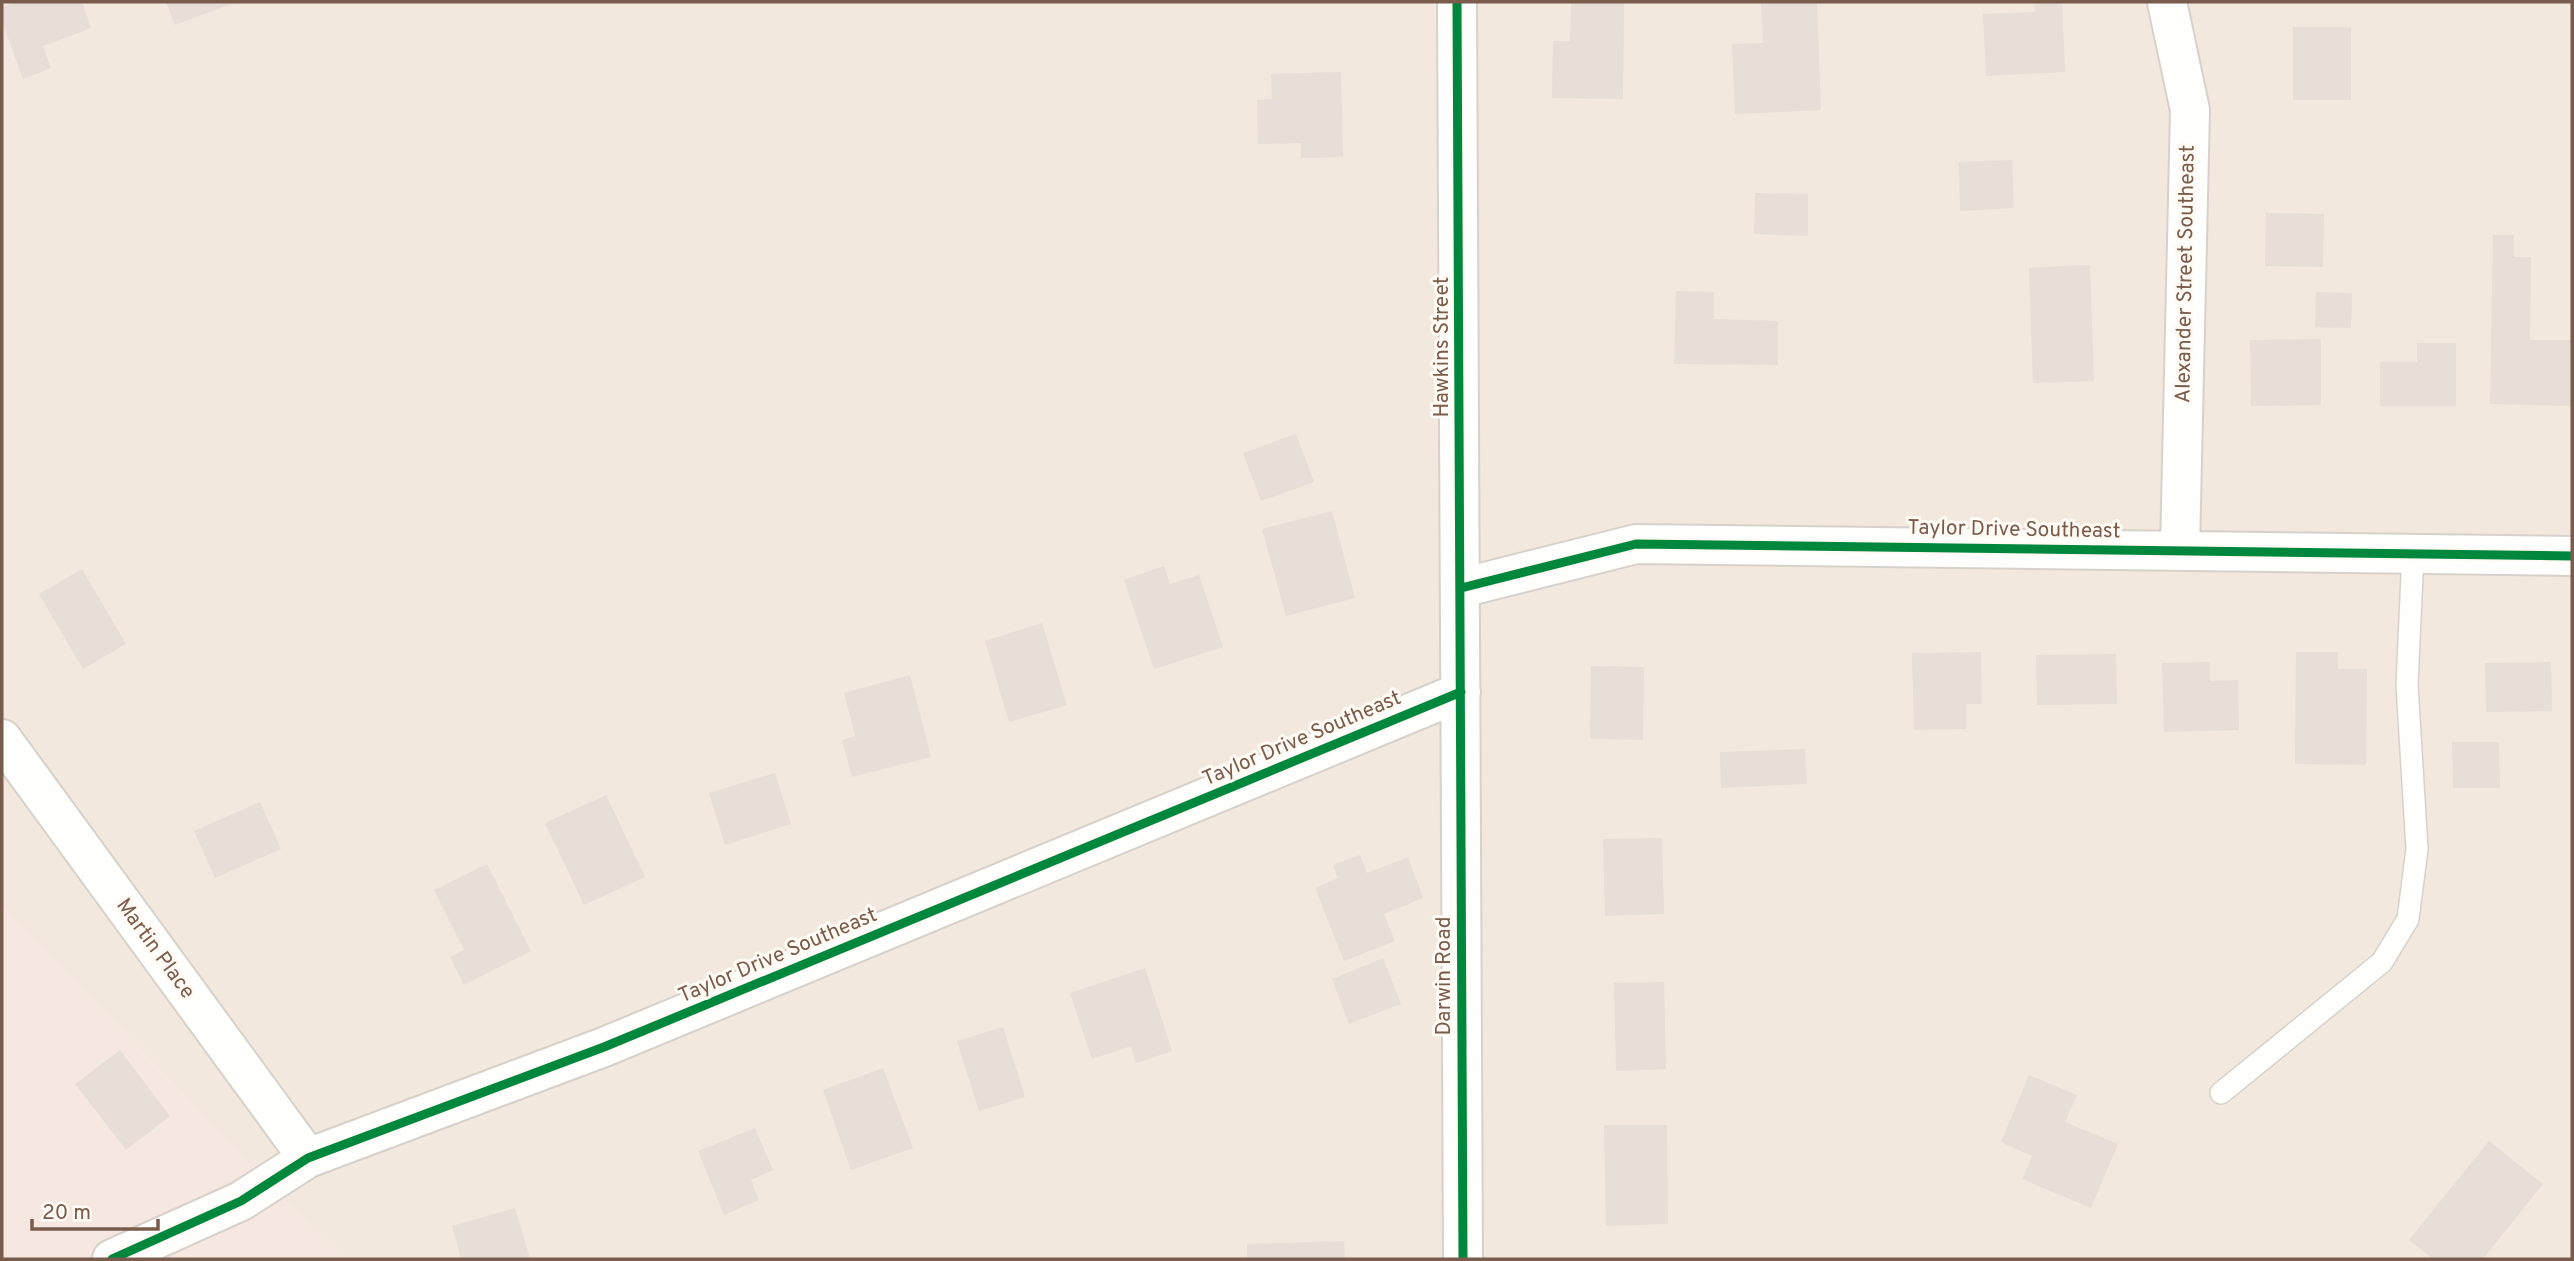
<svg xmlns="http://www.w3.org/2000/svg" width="2574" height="1261" viewBox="0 0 2574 1261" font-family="Overpass,sans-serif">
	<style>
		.residential { fill: #f2e8de }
		.commercial { fill: #f6e8e1 }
		.building { fill: #e6ded7 }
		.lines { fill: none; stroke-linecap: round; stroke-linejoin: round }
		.service-casing { stroke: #d7d1cb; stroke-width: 24 }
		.minor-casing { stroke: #d7d1cb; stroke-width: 42 }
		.service { stroke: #fefefd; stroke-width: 21 }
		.minor { stroke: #fefefd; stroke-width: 38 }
		.cycleway-casing { stroke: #fffaf3; stroke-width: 13 }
		.cycleway { stroke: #00873e; stroke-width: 9 }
		.labels { text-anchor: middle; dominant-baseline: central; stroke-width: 6; stroke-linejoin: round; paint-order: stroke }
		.street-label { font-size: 21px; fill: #7a5c4d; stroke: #fffaf3 }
	</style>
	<rect width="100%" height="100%" fill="#f9f5f0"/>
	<!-- residential -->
	<path class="residential" d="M2,2h2570v1257h-2231l-339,-353z"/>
	<!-- commercial -->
	<path class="commercial" d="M2,906l339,353h-339z"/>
	<!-- building -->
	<path class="building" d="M15,2h67l9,26 -48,18 8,22 -28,11 -21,-58v-14z
		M166,2h71l-62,23z
		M1571,2h53l-1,97 -71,-1 1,-57h17z
		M1761,2h56l4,108 -86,4 -3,-70 31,-1z
		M2034,2h28l3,70 -79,4 -3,-62 52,-2z
		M2293,27h58v73h-58z
		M1341,72l2,85 -42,1v-15l-43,1 -1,-44 15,-1 -1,-25z
		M2012,160l2,48 -54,3 -1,-49z
		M1755,193l53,1v42l-54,-2z
		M2266,213l58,1 -1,53 -58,-1z
		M2493,235h21v22h17l-1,83h42v66l-82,-2z
		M2090,265l4,116 -61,2 -4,-115z
		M1676,291l38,1v27l64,2v44l-104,-1z
		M2316,292l36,1 -1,35 -36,-1z
		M2321,339v66l-70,1 -1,-66z
		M2417,343h39v63h-76v-44h37z
		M1296,434l18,48 -53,19 -18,-48z
		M1332,511l23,87 -69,18 -24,-87z
		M1164,566l6,18 29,-9 24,72 -69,22 -30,-89z
		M82,569l44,75 -43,25 -44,-75z
		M1042,623l25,82 -58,17 -24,-81z
		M1981,652l1,52h-16v25l-52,1 -2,-77z
		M2296,652h42v17h29l-1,96 -71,-1z
		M2116,654l1,50 -80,1 -1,-50z
		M2210,662v19l28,-1 1,50 -75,2 -2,-69z
		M2551,662l1,49 -66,1 -1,-49z
		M1591,666l53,1 -1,73 -53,-1z
		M910,675l21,82 -79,20 -10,-37 13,-4 -11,-43z
		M2452,742h47l1,46h-47z
		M1805,749l2,35 -86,4 -1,-36z
		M775,773l16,51 -66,21 -16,-52z
		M606,795l39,82 -61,28 -39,-82z
		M260,802l21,47 -66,29 -21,-47z
		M1662,838l2,76 -59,2 -2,-77z
		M1360,855l7,18 41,-16 15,41 -39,16 11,27 -51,20 -29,-73 23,-10 -5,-13z
		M487,864l44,87 -67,34 -14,-28 14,-7 -30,-60z
		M1383,958l18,46 -52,20 -17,-45z
		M1145,968l27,83 -36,12 -5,-17 -39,13 -22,-66z
		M1664,982l2,87 -50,2 -2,-88z
		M1003,1027l22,70 -46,14 -22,-70z
		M120,1050l50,66 -44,34 -51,-66z
		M883,1068l30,80 -62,22 -28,-80z
		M2029,1075l48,20 -12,27 53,22 -27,64 -69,-29 10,-23 -31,-14z
		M1604,1125h63l1,99 -62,2z
		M755,1128l18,42 -22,10 8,20 -35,15 -26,-64z
		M2489,1141l54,43 -60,75h-50l-24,-19z
		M515,1208l15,51h-69l-9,-33z
		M1344,1241l1,18h-98v-15z"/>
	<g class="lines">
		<!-- service casing -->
		<g class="service-casing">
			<path id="service" d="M2221,1093l161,-131 26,-43 9,-70 -10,-164 6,-132"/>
		</g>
		<!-- minor casing -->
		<g class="minor-casing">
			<path id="minor" d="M1457,2l6,1257
				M2167,2l23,108 -10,439
				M1461,588l175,-44 936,12
				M2,739l306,419
				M112,1259l129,-58 67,-43 296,-111 857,-355"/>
		</g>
		<!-- service -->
		<use href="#service" class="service"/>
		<!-- minor -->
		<use href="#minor" class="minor"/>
		<!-- cycleway casing -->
		<g class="cycleway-casing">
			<path id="cycleway" d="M1457,2l6,1257
				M1461,588l175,-44 936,12
				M112,1259l129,-58 67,-43 296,-111 857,-355"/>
		</g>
		<!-- cycleway -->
		<use href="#cycleway" class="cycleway"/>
	</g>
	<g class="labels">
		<!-- street labels -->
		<g class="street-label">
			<text transform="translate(2186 274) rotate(-89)">Alexander Street Southeast</text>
			<text transform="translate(1442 347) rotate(-90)">Hawkins Street</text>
			<text transform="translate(2014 530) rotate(1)">Taylor Drive Southeast</text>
			<text transform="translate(1302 739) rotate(-23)">Taylor Drive Southeast</text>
			<text transform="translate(155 949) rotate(54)">Martin Place</text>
			<text transform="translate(778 956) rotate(-23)">Taylor Drive Southeast</text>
			<text transform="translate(1444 976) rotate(-90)">Darwin Road</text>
		</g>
	</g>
	<!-- border -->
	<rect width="2574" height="1261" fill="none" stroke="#7a5c4d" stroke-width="7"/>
	<!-- scale -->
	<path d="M32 1219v10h126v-10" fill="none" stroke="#7a5c4d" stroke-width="3.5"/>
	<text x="42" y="1219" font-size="21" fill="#7a5c4d" stroke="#fffaf3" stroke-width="5" paint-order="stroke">20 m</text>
</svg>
